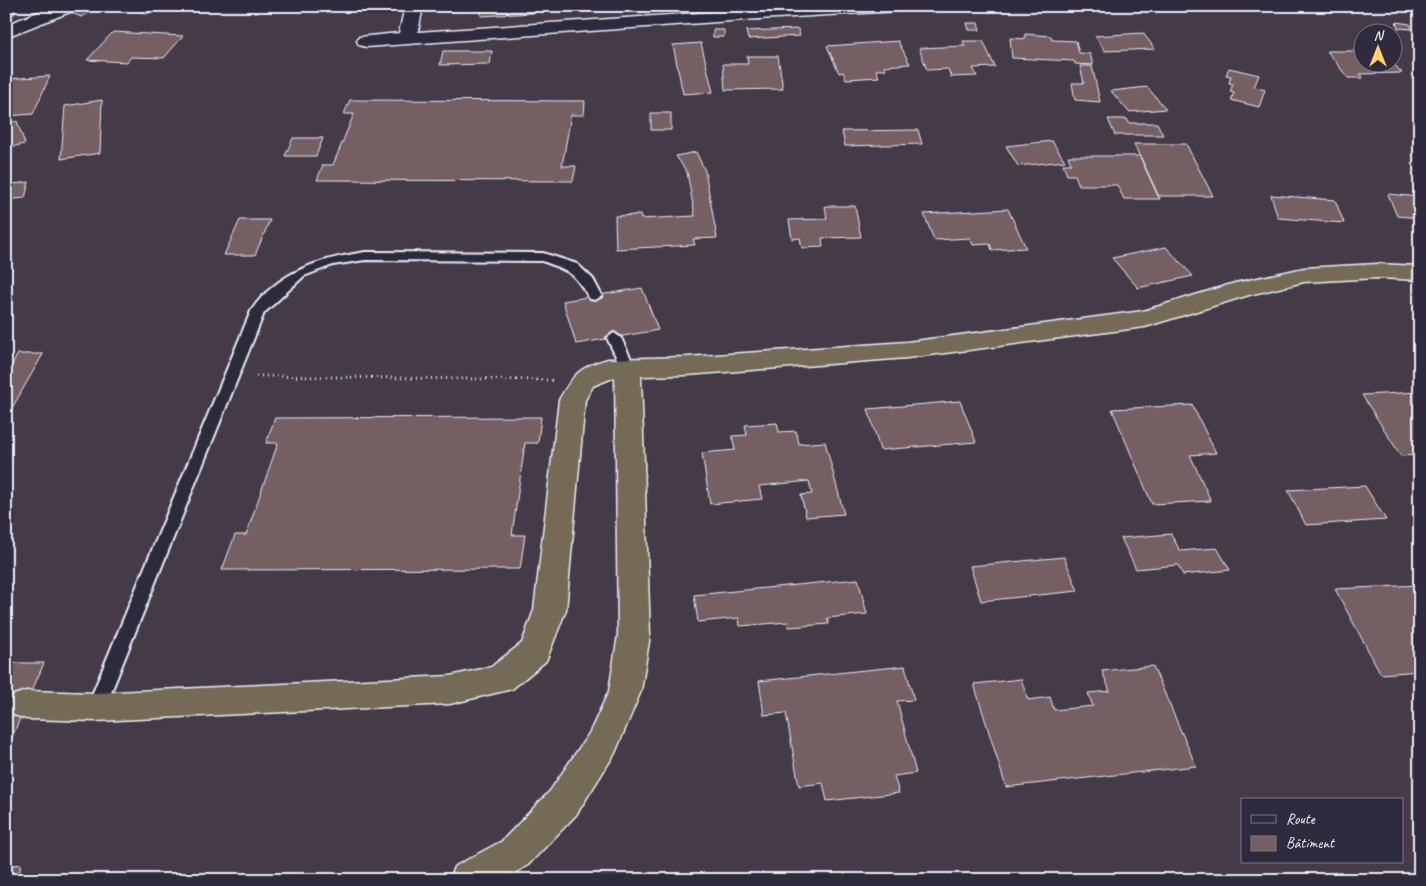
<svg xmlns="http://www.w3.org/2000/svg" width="1426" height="886" viewBox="0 0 1426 886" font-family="Caveat,sans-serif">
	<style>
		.building { fill: #745e62; stroke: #e8f1f8 }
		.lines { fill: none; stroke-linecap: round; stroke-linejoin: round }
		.service-casing { stroke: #e8f1f8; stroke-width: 4 }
		.minor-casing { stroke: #e8f1f8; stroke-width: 3 }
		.tertiary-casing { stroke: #e8f1f8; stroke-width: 3 }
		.trunk-casing { stroke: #e8f1f8; stroke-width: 3 }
		.path { stroke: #e8f1f8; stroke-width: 3; stroke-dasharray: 1 4; stroke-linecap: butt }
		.service { fill: #2f2a3d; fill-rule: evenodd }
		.minor { fill: #2f2a3d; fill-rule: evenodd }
		.tertiary { fill: #2f2a3d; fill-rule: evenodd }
		.trunk { fill: #746b55; fill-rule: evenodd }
	</style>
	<rect width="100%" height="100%" fill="#443a48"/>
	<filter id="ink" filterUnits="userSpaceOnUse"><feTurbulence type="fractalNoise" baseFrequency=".02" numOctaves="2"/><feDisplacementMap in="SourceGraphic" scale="10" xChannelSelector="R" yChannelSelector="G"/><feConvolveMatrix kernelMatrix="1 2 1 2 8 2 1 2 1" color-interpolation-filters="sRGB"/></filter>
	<g filter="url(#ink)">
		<!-- building -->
		<path class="building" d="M6,6h7l2,8 -9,2z
			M131,6h32l-17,8z
			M428,6h40l-2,4h-39z
			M481,6h52v7l-52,3z
			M83,7l10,4 -12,6 -9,-4z
			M1396,22l14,2 2,5 -14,-1z
			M967,23h11l2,7h-11z
			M798,29l2,7 -52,3 -2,-8z
			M713,30h11v7h-11z
			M113,32l70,4 -19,22 -33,-1 -4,5 -40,-2z
			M1143,33l12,16 -50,2 -10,-15z
			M1025,34l26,2 1,4 24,1 3,12 11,1 3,11 -18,-1 -1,-3 -62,-3 -2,-20 15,1z
			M898,41l12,23 -26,2 2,3 -10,1 3,7 -33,2 -3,-7 -4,1 -12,-27z
			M963,41h20l12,26 -22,1 4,8 -26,1 -3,-8 -21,1 -8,-22 46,-2z
			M701,43l12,49 -30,2 -10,-49z
			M443,51h49l-2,13 -50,1z
			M1327,51h37v11h28l10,11 -42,1 3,4h-15z
			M747,56h31l5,33 -58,1 -2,-26h25z
			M1080,66h12l8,36 -25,-2 -3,-17h12z
			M1229,68l30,7 -5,12 11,3 -6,17 -28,-7 3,-7 -4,-1 3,-8 -4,-1 2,-7 -5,-1z
			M50,76l-17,38 -27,2v-37z
			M1147,87l19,22 -37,3 -18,-21z
			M102,100l-2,53 -39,6 4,-53z
			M350,100l235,1 -1,14h-13l-9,51h14l-3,15 -256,-1 6,-15h10l21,-51h-10z
			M651,113h20v17h-20z
			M1108,119h19l2,4h28l6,12h-48z
			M17,121l8,23 -19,4v-23z
			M918,130l4,14 -77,2 -3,-15z
			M293,138h30l-7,18h-31z
			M1052,141l13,20 -47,5 -12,-20z
			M1134,144h52l27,52h-55z
			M696,152l9,19 12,67 -24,1 2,6 -79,4 -1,-33 25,-1 1,4 54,-3 -8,-44 -11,-16z
			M1068,156h72l20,43h-36l-7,-14h-38l-4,-10h-8l-4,-11h8z
			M29,182l-4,16 -19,2v-15z
			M1388,194l32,3v21l-23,-2z
			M1271,195l64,5 9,23 -66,-5z
			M825,206h30l6,31 -39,1 1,9 -21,1 -2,-10 -8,1 -3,-19 38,-1z
			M1008,209l18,39 -34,2 -2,-6 -17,1 -3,-7 -36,2 -10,-26z
			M240,220h30l-15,35h-31z
			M1166,247l27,29 -55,12 -26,-30z
			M642,288l16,42 -82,14 -13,-43z
			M18,354h25l-35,61h-2v-40z
			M1420,392v63l-19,1 -39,-61z
			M960,401l16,41 -96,8 -12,-41z
			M1192,405l24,48 -26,2 21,46 -59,3 -40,-95z
			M541,417l-3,26h-13l-13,92h13l-5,34 -298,1 13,-35h11l32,-92h-12l9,-25z
			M777,423l2,9 17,-1 3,13 26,-2 19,72 -38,3 -5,-22 11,-1 -3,-13 -50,5 3,13 -52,5 -8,-51 33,-3 -3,-14 15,-1 -2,-10z
			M1365,486l21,34 -80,5 -18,-35z
			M1171,534l9,17 37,-3 13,22 -47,5 -5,-10 -42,4 -15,-31z
			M1064,557l14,34 -97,10 -11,-35z
			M858,579l9,35 -40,4 2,6 -40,3 -1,-5 -48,4 -1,-8 -41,4 -4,-27z
			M1420,585v86l-39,3 -46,-85z
			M6,663h38l-38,88z
			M905,666l9,34 -17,1 19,72 -22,3 5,17 -72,8 -4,-18 -24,3 -13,-73 -22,2 -5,-34z
			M1153,666l43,100 -190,21 -32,-103 47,-5 7,21 22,-3 4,13 39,-4 -5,-13 22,-2 -8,-20z
			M21,864l-3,16h-12v-14z"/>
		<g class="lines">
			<!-- service casing -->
			<g class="service-casing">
				<path id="service" d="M365,252l178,1 34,11 16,15 9,17 -7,4 -5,-1c-16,-26 -19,-28 -48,-38l-177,-1 -32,5 -29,11 -40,37 -159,394 -3,6 -6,2 -6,-2 -3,-6 164,-396c27,-40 69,-52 114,-59z
					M614,333l7,5 14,29 -2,3h-10l-2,-3 -14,-29z"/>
			</g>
			<!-- minor casing -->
			<g class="minor-casing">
				<path id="minor" d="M53,6h25l-3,4 -69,27v-12z
					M405,6h18l-5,26 341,-23 6,1 3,4 -3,4 -6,1 -393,28 -7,-2 -2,-4 2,-4 40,-4z"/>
			</g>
			<!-- tertiary casing -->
			<g class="tertiary-casing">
				<path id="tertiary" d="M749,6h18v2l140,-2 -3,4 -6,1 -139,8 -6,-1z"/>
			</g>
			<!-- trunk casing -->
			<g class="trunk-casing">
				<path id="trunk" d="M1377,264l43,2v14l-43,-2 -73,4 -55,13 -104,32 -238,31 -220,17 -46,1 9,259 -9,56 -26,62 -39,62 -48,50 -25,15h-54l5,-13 48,-26 48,-50 40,-59 19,-41 9,-56 -3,-258 -22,9 -8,14 -19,210 -20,51 -34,28 -62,15 -354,17 -70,-2 -12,-4 -5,-10 5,-10 12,-4 70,2 354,-17 41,-9 31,-24 12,-33 25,-210c14,-25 20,-33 49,-41l79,-2 220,-15 236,-31 92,-28 69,-15z"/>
			</g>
			<!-- path -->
			<path class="path" d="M256,376l296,4"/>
			<!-- service -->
			<use href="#service" class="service"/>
			<!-- minor -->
			<use href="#minor" class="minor"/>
			<!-- tertiary -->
			<use href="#tertiary" class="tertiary"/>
			<!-- trunk -->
			<use href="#trunk" class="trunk"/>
		</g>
	</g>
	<!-- margin -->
	<rect width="1426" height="886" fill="none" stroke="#2f2a3d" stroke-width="25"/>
	<rect x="12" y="12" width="1401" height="861" fill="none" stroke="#e8f1f8" stroke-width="2" filter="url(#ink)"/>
	<!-- legend -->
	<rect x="1241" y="798" width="162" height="65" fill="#2f2a3d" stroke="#797a88"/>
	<rect x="1251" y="815" width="25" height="8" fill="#2f2a3d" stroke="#797a88"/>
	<text x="1286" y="824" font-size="15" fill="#e8f1f8">Route</text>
	<rect x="1251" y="836" width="25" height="15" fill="#745e62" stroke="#797a88"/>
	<text x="1286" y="848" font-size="15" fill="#e8f1f8">Bâtiment</text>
	<!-- north arrow -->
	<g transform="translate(1378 48)"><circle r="24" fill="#2f2a3d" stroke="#797a88"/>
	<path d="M0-4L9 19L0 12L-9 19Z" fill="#ffd166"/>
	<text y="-8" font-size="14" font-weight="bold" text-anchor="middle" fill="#e8f1f8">N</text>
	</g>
</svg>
